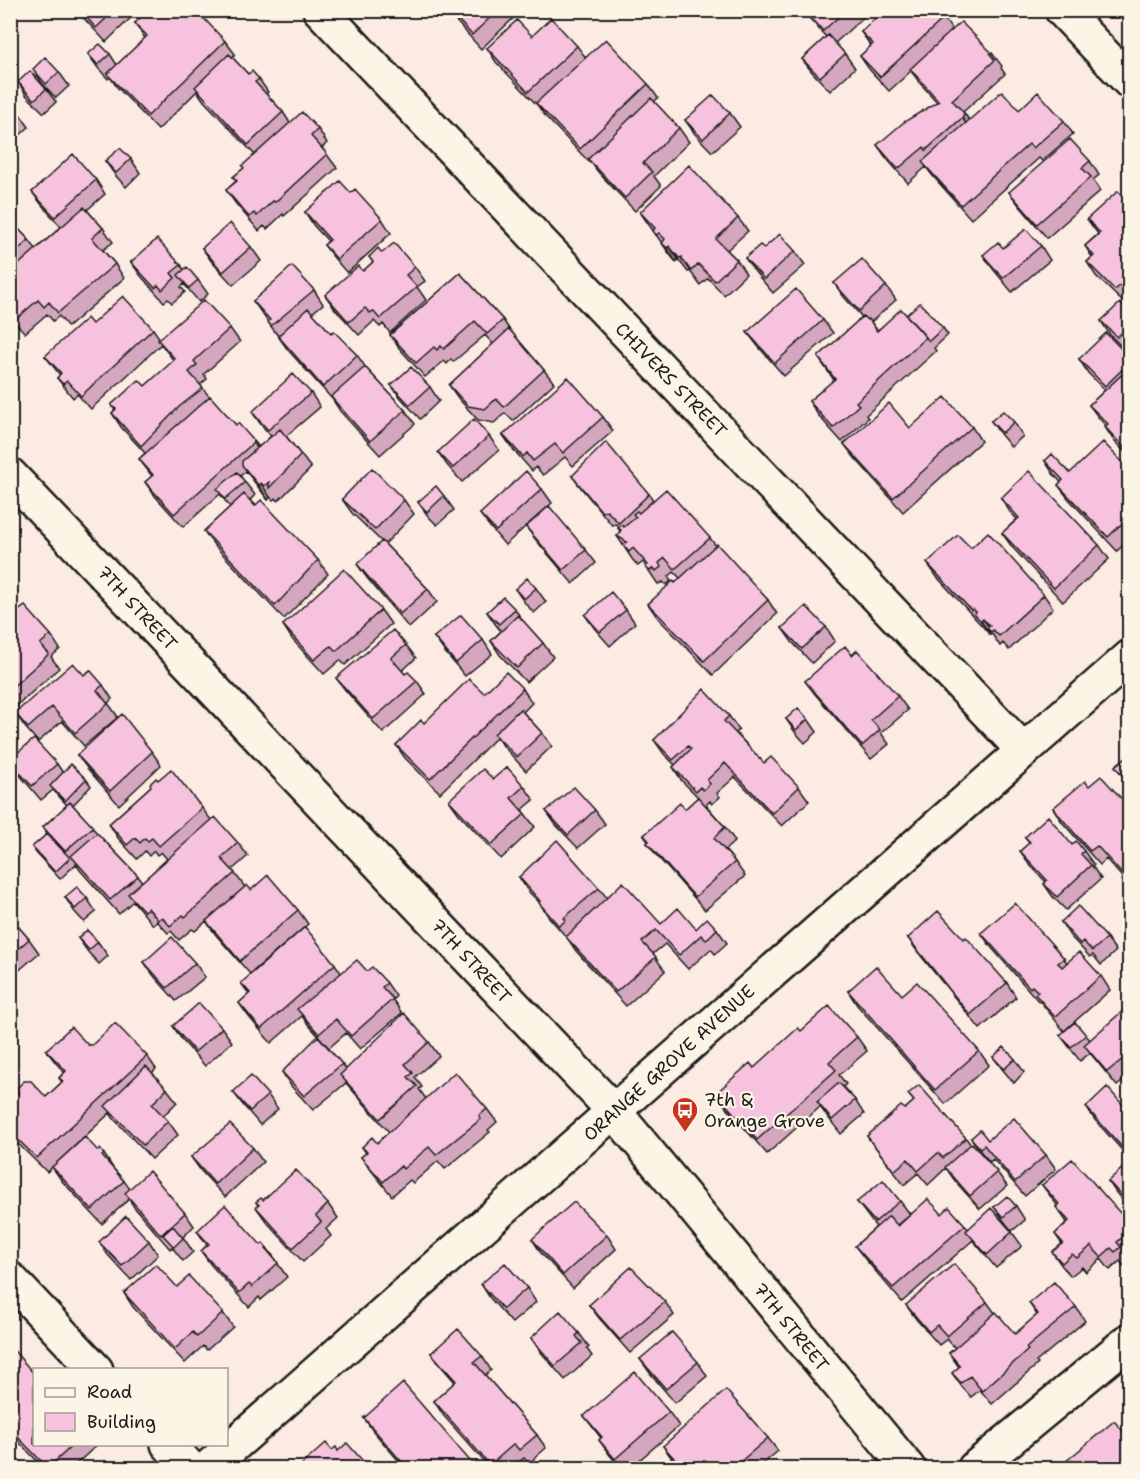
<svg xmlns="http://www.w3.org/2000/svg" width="1140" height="1479" viewBox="0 0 1140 1479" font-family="'Shantell Sans',sans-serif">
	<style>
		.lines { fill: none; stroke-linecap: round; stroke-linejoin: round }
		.minor-casing { stroke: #1c1c1c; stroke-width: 38 }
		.minor { stroke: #fcf5e5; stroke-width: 33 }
		.wall { fill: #d4a7be; stroke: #1c1c1c; stroke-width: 1.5 }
		.shaded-wall { fill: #ad889b; stroke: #1c1c1c; stroke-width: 1.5 }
		.building { fill: #f7c2dd; stroke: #1c1c1c; stroke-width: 1.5 }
		.labels { text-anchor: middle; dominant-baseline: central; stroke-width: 4.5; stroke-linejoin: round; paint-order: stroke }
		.street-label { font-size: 18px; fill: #1c1c1c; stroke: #fcf5e5 }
		.poi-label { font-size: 18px; fill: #1c1c1c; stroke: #fcf5e5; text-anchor: start }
	</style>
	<rect width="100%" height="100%" fill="#fbebe3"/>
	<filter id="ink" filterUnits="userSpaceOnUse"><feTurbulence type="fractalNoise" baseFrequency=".0167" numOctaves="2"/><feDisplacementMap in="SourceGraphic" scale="12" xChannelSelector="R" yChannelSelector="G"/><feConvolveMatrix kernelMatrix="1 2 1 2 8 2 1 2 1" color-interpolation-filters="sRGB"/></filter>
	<g filter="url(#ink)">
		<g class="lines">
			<!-- minor casing -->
			<g class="minor-casing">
				<path id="minor" d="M320,10l703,740
					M1062,10l68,72
					M10,475l604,636 294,357
					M10,1279l86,91
					M168,1444l22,24
					M208,1468l922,-811
					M975,1468l155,-128"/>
			</g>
			<!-- minor -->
			<use href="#minor" class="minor"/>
		</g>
		<!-- wall -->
		<path class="wall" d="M76,10h63l-33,32z
			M446,10h76l-41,39z
			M802,10h69l-36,33 10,11 10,14 -25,23 -18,-19 -10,-13 24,-22z
			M884,10h60l5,7 -4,3 7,10 40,23 10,13 -1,2 4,6 -42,38 6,8 50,-10 45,11 9,13 -31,27 -3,-3 -68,61 -39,-44 -6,-8 -18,16 -21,-24 -10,-14 60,-43 -17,-19 -9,-12 -22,20 -20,-22 -9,-13 11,-10 -10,-14z
			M135,23l90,18 10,13 -3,3 16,17 11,5 9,13 -2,2 17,18 7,11 28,6 9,14 -5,5 15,20 -53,48 -1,-2 -16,15 -3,-3 -5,5 -23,-27 -10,-14 10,-9 -3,-4 11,-9 11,-13 -51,-54 -7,-10 -39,39 -41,-43 -7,-10 -2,2 -10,-11 -10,-14h22l7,11 28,-27z
			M532,36l45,10 9,12 62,26 10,14 -4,4 25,26 10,14 -35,34 7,10 -26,25 -37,-39 -7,-10 -1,1 -44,-46 -8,-11 -42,-44 -9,-14z
			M33,69l26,3 10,14 -13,12 -14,-15z
			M18,82l28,7 10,13 -12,11 -17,-17z
			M10,104l9,9 10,14 -19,17z
			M730,113l10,14 -28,25 -17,-18 -10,-14z
			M131,159l9,14 -14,14 -11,-12 -10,-14z
			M1090,161l9,14 -6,5 7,11 -53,47 -28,-33 -10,-13z
			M96,180l9,14 -18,16 16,18 10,14 -10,8 12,14 9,14 -56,49 -9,-11 -6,5 -6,-7 -22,19 -15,-16v-97l19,20 7,9 25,-22 -19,-22 -10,-13z
			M1130,204v96l-5,4 -29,-28 -9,-14 5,-5 -7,-11 13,-12 -11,-15z
			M305,212l77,7 9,14 -44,40 -13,-15 -10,-13 4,-4 -14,-15z
			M640,212l98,6 10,13 -21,19 10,10 9,14 -22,21 -16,-17 -8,7 -10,-14 -2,1 -10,-13 -2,3 -5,-6z
			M1041,246l9,14 -38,32 -19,-23 -10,-14 20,-7z
			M251,247l10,14 -28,24 -21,-23 -10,-14z
			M764,248l31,3 10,14 -32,28 -18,-21 -10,-14z
			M382,253l33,14 10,14 -8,6 9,13 -36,33 -7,-9 -3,3 -6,-6 -15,14 -24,-26 -10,-14 38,-24 10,-9 -4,-5z
			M131,262l50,3 3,5 14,10 10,14 -9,8 -15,-18 -3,3 4,5 -13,11 -4,-4 -4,3 -23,-26z
			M460,273l43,47 6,9 35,41 10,13 -41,38 -8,-8 -11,10 -16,-3 -20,-22 -9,-13 44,-41 -8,-9 -32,27 -2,-3 -4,5 -3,-3 -19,16 -25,-28 -10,-14z
			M834,283l52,3 10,14 -25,22 6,8 29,-15 37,13 5,7 -14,13 2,3 -70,64 2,3 -26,24 -24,-27 -9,-14 25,-21 -16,-23 44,-40 -18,-20z
			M314,290l9,14 -11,9 19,20 26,22 9,13 39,42 10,14 -35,31 -40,-44 -7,-11 -45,-50 -35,-49z
			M1130,313v35l-4,3 -16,-16 -9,-14z
			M823,320l10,13 -49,43 -27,-31 -10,-13z
			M92,324l61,5 7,10 70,-11 10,14 -36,32 3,5 -7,6 9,11 27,29 17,15 6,7 12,-11 -9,-10 -10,-14 59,-19 9,14 -34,29 15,19 10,13 -33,33 -2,-3 -3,2 -3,-3 -2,3 -22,-29 -6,5 15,19 -5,5 68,60 10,14 -44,45 -70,-74 -10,-14 26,-24 -10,-13 -37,33 -28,-31 -10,-14 7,-6 -13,-17 6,-6 -24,-26 -9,-14 3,-3 -4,-5 34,-19 29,-25 -13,-17 -70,65 -14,-15 -4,4 -16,-20 3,-3 -15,-19z
			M1130,358v99l-16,-16 -9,-14 1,-1 -7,-8 -10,-13 16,-15 -17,-17 -9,-14z
			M391,385l39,2 9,14 -19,18 -19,-21z
			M603,417l10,14 -40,35 -8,-9 -22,18 -7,-8 -4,4 -20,-23 -9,-13z
			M991,421l23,1 9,14 -12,11 -10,-12z
			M972,427l9,14 -78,71 -49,-55 -10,-13 66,-16z
			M489,436l10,14 -37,32 -15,-17 -9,-13z
			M1045,461l25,12 60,-3v69l-13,12 -49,-53 -10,-13 3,-3 -7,-7z
			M572,476l77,18 4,6 57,38 6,8 52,54 9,14 -64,61 -56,-58 -9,-13 32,-26 -6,-6 -6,5 3,4 -5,4 -3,-3 -5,2 -15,-22 -5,4 -6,-7 -15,-23 3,-5 -2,-3 2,-1 -3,-3 -5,1 -30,-36z
			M542,489l10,14 -47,42 -15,-18 -10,-13z
			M444,496l10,14 -17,15 -9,-9 -10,-14z
			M1001,498l98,47 10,14 -46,43 -51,-55 -10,-14 15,-14 -7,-7z
			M342,499l62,1 10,14 -29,30 43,45 9,13 -28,26 -42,-50 -10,-14 25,-22 -30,-29z
			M526,527l60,23 10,13 -23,21 -37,-44z
			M971,548l73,47 9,13 -44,42 -6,-7 -3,3 -8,-12 -2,1 -6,-7 -47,-51 -10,-14z
			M536,588l10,14 -12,11 -9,-10 -10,-14z
			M10,605l5,7 -5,4z
			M515,609l7,11 21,23 10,14 -27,25 -26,-27 -9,-14 10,-10 -5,-6 -9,-13z
			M381,610l10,14 -46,41 -5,-5 -16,14 -32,-35 -9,-14z
			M626,610l9,13 -25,23 -15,-17 -10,-14z
			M10,617l41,18 9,14 -9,8 8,11 -47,42 -2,-3z
			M826,627l9,14 -23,22 -20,-21 -10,-14z
			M434,637l49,3 9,14 -27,22 -21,-25z
			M406,645l10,13 -14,13 3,3 12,7 9,13 -43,39 -37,-42 -10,-13z
			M852,655l46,41 10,14 -27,23 8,11 -18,15 -56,-65 -10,-13z
			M84,675l19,10 9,14 -4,4 10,14 -34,29 -22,-25 -24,21 -13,-15 -10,-14z
			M523,689l9,14 -9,9 19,21 10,13 -26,25 -22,-24 -7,-10 -57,56 -35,-35 -9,-13 28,-22 60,-30z
			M729,716l10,14 -3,3 28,30 35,24 10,14 -27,25 -47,-49 -18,16 3,4 -8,7 -2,-3 -4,4 19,22 10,14 -10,9 10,12 10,14 -40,34 -48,-54 -10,-13 1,-1 -4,-7 41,-26 13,-12 -16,-16 -9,-14 2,-2 -11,-11 -10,-14z
			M786,719h22l9,13 -12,11 -10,-11z
			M152,752l9,13 -42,40 -32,-37 -10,-13z
			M1130,754v31l-15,-19z
			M10,762l47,2 6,9 23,6 5,7 -18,19 24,28 41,43 4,6 25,-23 -6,-7 -4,3 -3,-4 -5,5 -4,-5 -8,8 -19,-21 -9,-14 49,-44 44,28 9,12 27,23 10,13 -16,14 13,17 -50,44 -3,-2 -13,11 -8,-9 -3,2 -11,-12 -4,4 -20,-24 -14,13 -39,-44 -4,-6 -16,15 -23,-25 -5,-7 15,-13 -4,-7 24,-22 -14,-15 -12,10 -22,-26z
			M493,779l31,7 10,14 -12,10 13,17 -34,32 -42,-45 -10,-14z
			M1089,786l41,22v78l-24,-27 -6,6 -38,-43 -9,-14z
			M595,810l10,14 -27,24 -22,-23 -10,-14z
			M1025,837l47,8 12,6 10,14 -2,1 9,13 -35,31 -13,-13 -9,-13 2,-2 -16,-17 -10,-14 10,-8z
			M519,877l80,11 8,10 54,26 35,5h21l10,14 -12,11 -4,-5 -23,20 -23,-25 -12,10 12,17 -39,35 -50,-55 -8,-12 -20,-23 -9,-14 -11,-11z
			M251,890l47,20 10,14 -58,50 -34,-39 -10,-14z
			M65,897l22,1 9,14 -12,10 -10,-11z
			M10,917l19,22 10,14 -29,25z
			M1061,922l46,16 9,13 -15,14 -8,-10 -3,2 -20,-21z
			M981,933l83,25 3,5 34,13 9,14 -46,41 -24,-30 -1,1 -48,-55z
			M78,938l20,4 10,14 -9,8 -11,-12z
			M908,938l99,45 9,14 -36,32 -63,-78z
			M144,962l51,1 10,14 -29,24 -22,-25z
			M335,964l6,9 26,-2 20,12 9,13 -3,4 9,13 -42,36 -14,-16 -17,15 -22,-25 -5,-7 -31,27 -22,-26 -10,-14 10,-9 -8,-11z
			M848,991l54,4 77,56 10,14 -44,39 -88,-99z
			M1130,1012v63l-13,11 -27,-33 -10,8 -20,-26h26l4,5z
			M173,1026l49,2 10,14 -27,24 -23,-26z
			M801,1031l56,6 10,14 -28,24 7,9 -3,3 12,13 9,14 -23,20 -21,-27 -53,47 -41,-47 -10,-14 38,-25z
			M429,1042l10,14 -24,21 7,10 -3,2 7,10 61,10 10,13 -9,8 2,2 -45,37 -7,-8 -25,22 -3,-3 -18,16 -21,-26 -10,-13 5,-4 -4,-6 15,-4 12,-11 -43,-49 -33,27 -22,-24 -9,-14 60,-8 4,5z
			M88,1045l59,11 9,13 -4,4 15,16 10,13 -14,14 5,5 10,14 -26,24 -38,-40 -4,-6 -63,59 -37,-36v-31l36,-8 16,-15 -3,-4 5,-6 -8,-9 -10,-13z
			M993,1057l22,2 9,13 -10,11 -11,-13z
			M233,1092l35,3 10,14 -18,16 -17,-20z
			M908,1094l58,44 5,7 26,27 10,14 -27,23 -25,-28 -9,-13 -18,17 -10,-12 -14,12 -37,-49 38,-27 9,-8z
			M1086,1107l44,6v46l-35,-39z
			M971,1138l17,2 58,15 10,14 -31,27 -32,-37 -3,3 -9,-10z
			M253,1148l10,14 -38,35 -24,-26 -10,-14z
			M98,1151l6,3 9,14 11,13 6,8 55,24 9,13 -11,11 10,15 -10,9 -11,-14 -2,2 -36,-42 -5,-8 -27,25 -40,-43 -10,-14z
			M1130,1171v37l-13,-14 -9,-13z
			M1042,1185l88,39v29l-3,2 3,4v3l-6,4 -4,-5 -10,9 -9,-11 -15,13 -4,-5 -11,9 -9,-10 -10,-14 10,-8 -7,-10 12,-12 -11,-15 1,-2z
			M263,1200l65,4 10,14 -12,11 5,7 -28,26 -37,-41 -10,-14 2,-2 -2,-3z
			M900,1201l10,13 -13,11 1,1 44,-12 23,11 3,4 44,3 10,14 -26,22 -23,-28 -71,62 -37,-43 -10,-13 21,-19 -19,-25z
			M1016,1206l9,14 -13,11 -8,-10 -10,-14z
			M197,1231l64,14 6,3 20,29 -26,23 -2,-3 -10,10 -38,-42 -10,-14 6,-6z
			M607,1235l9,14 -43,39 -32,-35 -9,-14z
			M149,1241l9,14 -27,25 -23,-25 -9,-13z
			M481,1284l46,4 9,14 -24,21 -22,-25z
			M177,1287l46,26 10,14 -26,23 -4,-4 -18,17 -52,-56 -9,-14z
			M665,1302l9,13 -44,38 -31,-35 -10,-13z
			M987,1302l8,11 20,21 22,-19 -8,-12 47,4 9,14 -49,41 2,2 -46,40 -12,-14 -9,7 -9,-10 -10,-14 7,-6 -10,-14 6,-5 -8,-9 -8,6 -23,-26 -10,-14z
			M579,1333l10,14 -2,2 5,7 -27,24 -25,-29 -9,-13z
			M10,1346l24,98h64l-26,24h-28l-34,-35z
			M431,1353l51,3 9,14 -6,5 52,60 9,13 -17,15 -5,-5 -13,10h-21l-47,-53 -9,-14 21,-19 -14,-16z
			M640,1359l58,3 9,14 -32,27 -25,-30z
			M669,1412l10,14 -49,42h-9l-12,-14 -10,-14 2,-2 -17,-22z
			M364,1418l112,50h-71l-32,-37z
			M768,1438l10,13 -20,17h-77l-8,-8 -10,-14z"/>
		<!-- shaded-wall -->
		<path class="shaded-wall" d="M964,113l10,14 -2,5 -10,-14z
			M669,246l9,13 -2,3 -9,-14z
			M253,440l10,13 -1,3 -9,-13z
			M261,483l9,14 -2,3 -9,-14z
			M983,619l9,12 -5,-3 5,6 -2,1 -9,-14z
			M267,1248l10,13 -2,2 -9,-14z"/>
		<!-- building -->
		<path class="building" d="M80,10h35l-19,18z
			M148,10h48l29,31 -77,75 -41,-42 40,-38 -12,-13z
			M449,10h49l-26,25z
			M805,10h41l-23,21z
			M884,10h53l7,8 -64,59 -20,-21 13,-12 -12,-12z
			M551,18l26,28 -49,46 -41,-44 30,-28 15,16z
			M961,22l31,31 -2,1 5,6 -43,40 12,13 -2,5 -36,32 -2,-3 -26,22 -21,-24 27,-23 35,-21 -29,-32z
			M828,35l17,19 -25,23 -18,-18z
			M606,39l42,45 -68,65 -44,-46z
			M100,44l10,10 -12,11 -10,-11z
			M229,54l19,20 4,-3 7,8 -4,3 28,30 -35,33 -53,-58z
			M45,57l14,15 -13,12 -13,-15z
			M30,71l16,18 -12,11 -16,-18z
			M1002,91l17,19 19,-18 26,29 -31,27 -4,-4 -68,61 -39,-43z
			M713,95l17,18 -27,26 -18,-19z
			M651,98l28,30 -36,35 9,9 -27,26 -37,-39z
			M10,104l9,9 -9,8z
			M302,112l16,17 -7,7 16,18 -52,48 -2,-1 -16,15 -3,-3 -5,4 -23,-27 11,-9 -4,-4 11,-9 -2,-2z
			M1070,139l20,22 -8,7 9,9 -54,47 -28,-32z
			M120,148l11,11 -15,14 -11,-12z
			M73,154l23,26 -41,37 -23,-25z
			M689,165l49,53 -22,21 21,21 -22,21 -17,-17 -7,7 -10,-13 2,-1 -4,1 -10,-12 -2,2 -5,-5 3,-4 -6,-6 -3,2 -3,-4 2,-3 -15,-16z
			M340,181l11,12 4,-4 27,30 -45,40 -13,-14 6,-5 -25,-28z
			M1118,191l12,13v73l-15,13 -28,-28 7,-6 -9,-10 15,-13 -13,-14z
			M84,207l19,21 -11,10 23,26 -57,49 -9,-11 -5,5 -6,-7 -23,20 -5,-6v-42z
			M10,220l19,20 -19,17z
			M230,223l21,24 -28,25 -21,-24z
			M1026,229l15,17 -38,32 -20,-23 15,-13 5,6z
			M780,234l15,17 -31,28 -19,-21 15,-13 4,3z
			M157,239l24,26 -10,8 4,5 -13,12 -4,-5 -3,3 -24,-26z
			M394,243l21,24 -9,8 11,12 -37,32 -7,-8 -3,2 -5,-5 -16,14 -24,-27 33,-29 5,5 10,-9 -4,-5 9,-9 4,5z
			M862,259l24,27 -27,25 -25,-28z
			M292,266l22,24 -43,36 -3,-4 2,-2 -17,-19z
			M187,267l11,13 -9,8 -11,-13z
			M460,273l43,47 -16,14 -12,-13 -31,28 -3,-3 -4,4 -3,-3 -18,16 -26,-28z
			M796,289l27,31 -48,43 -28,-31z
			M123,296l30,33 -72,67 -14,-15 -4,3 -6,-6 4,-5 -16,-17 42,-38 5,6z
			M204,300l26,28 -36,33 3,4 -8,7 14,16 -24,19 -38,39 -29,-33 4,-4 -5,-4 28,-25 6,6 30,-27 -17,-19z
			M920,303l23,25 -14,13 -23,-26z
			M1120,303l10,10v12l-13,12 -16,-16z
			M308,308l23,25 3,-2 23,24 -34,32 -45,-51z
			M901,309l25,28 -70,65 3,3 -26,23 -24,-27 26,-22 -17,-22 45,-41 4,4 2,-1 8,12z
			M509,329l35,41 -40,37 -8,-8 -11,10 -17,-3 -19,-21z
			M1106,333l24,25v4l-25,24 -26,-27z
			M365,367l40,43 -35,31 -39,-44z
			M411,367l19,20 -20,18 -19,-20z
			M1130,367v87l-25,-27 3,-3 -19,-19z
			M293,374l18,19 -43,37 -16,-18z
			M568,377l35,40 -40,36 -8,-9 -22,17 -6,-8 -4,4 -20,-22z
			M210,396l26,29 2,-2 15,17v3l-79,71 -29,-32 8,-7 -14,-16z
			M945,397l27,30 -79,71 -49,-54 45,-41 21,25z
			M1003,411l11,11 -12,11 -11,-12z
			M474,419l15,17 -36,32 -15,-16z
			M280,429l21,26 -32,33v-6l-5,4 -3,-3 -2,3 -17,-21v-4z
			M606,442l43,52 -30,29 -12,-12 -5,1 -30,-36z
			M1103,442l27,28v46l-22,21 -50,-52 5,-5 -18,-19 7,-7 18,19z
			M372,468l32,32 -29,30 -33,-31z
			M526,471l16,18 -46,42 -16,-17z
			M1029,471l70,74 -45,43 -52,-55 17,-15 -18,-20z
			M237,472l8,10 -20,17 -8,-10z
			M436,486l8,10 -17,16 -9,-10z
			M666,489l44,49 -35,31 -10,-11 -6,5 2,4 -5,4 -2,-3 -5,3 -4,-5 3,-1 -15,-17 -4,4 -6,-7 4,-3 -10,-6 4,-6 -3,-2 4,-3 2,2 12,-10 -3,-3 4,-3 2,2z
			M244,494l11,12 6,-6 57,60 -43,46 -71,-75z
			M549,506l37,44 -23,20 -37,-43z
			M988,532l56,63 -45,41 -6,-6 -2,2 -4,-4 3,-2 -7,-7 -2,2 -7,-7 2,-2 -3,-3 -2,1 -44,-47 31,-28 13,13z
			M382,541l46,48 -28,25 -43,-50z
			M717,544l51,56 -64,61 -56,-57 25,-23 2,2z
			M344,569l37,41 -45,41 -5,-5 -17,14 -31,-35z
			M527,578l9,10 -12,11 -9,-10z
			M611,592l15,18 -26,22 -15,-17z
			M503,597l12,12 -16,15 -12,-12z
			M25,606l26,29 -11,9 9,10 -39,35v-72z
			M806,606l20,21 -24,22 -20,-21z
			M461,615l22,25 -27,23 -22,-26z
			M518,615l25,28 -26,25 -26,-27z
			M393,630l13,15 -15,13 14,16 3,-2 9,9 -44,38 -37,-41z
			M845,646l7,9 5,-5 41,46 -27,24 9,10 -18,16 -57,-65z
			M73,663l11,12 6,-5 13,15 -6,5 11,14 -33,29 -23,-26 -24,21 -13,-15z
			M506,672l17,17 -93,90 -34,-34 25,-25 3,3 45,-44 15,14z
			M704,689l25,27 -5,5 40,42 7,-6 28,30 -27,26 -47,-50 -18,17 3,4 -7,6 -3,-3 -4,4 -23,-24 18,-18 -3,-3 -15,14 -19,-20z
			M798,708l10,11 -12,11 -10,-11z
			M520,709l22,24 -25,24 -23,-23z
			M122,714l30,38 -42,39 -33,-36z
			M34,739l23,25 -25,22 -22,-24v-3z
			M1130,754v29l-15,-17z
			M71,764l15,15 -21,22 -15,-15z
			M507,767l17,19 -13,12 14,16 -34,31 -42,-45 34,-31 10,10z
			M171,769l31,39 -43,38 -7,-8 -4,3 -3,-3 -5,5 -5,-5 -8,7 -18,-21 42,-38 -1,-2 6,-6 2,2z
			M1101,776l29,32v75l-33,-37 -7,5 -37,-43 32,-27 4,5z
			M574,787l21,23 -27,25 -22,-24z
			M698,797l27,30 -11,11 21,24 -40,35 -48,-54 2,-2 -5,-6 36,-32 5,6z
			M70,802l23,25 -28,24 -22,-24z
			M1048,816l24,29 4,-4 8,10 -3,3 10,11 -34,32 -13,-13 3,-4 -27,-29 10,-9 -5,-5z
			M215,817l23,26 -17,15 14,15 -50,44 -2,-2 -13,11 -8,-9 -4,3 -10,-12 -4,3 -16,-17z
			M97,833l41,43 -28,24 -39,-44z
			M47,834l23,24 -15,14 -23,-25z
			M557,840l42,48 -35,30 2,2 -7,6 -20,-23 1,-2 -21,-24z
			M268,875l30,35 -58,51 -34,-40 41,-36 4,5z
			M623,882l38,42 17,-16 18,21 11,-11 10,11 -11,11 -5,-5 -22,20 -23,-25 -14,12 14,15 -40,35 -50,-55z
			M77,887l10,11 -12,11 -10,-12z
			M1015,903l49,55 -6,5 4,4 17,-15 22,24 -46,41 -20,-23 3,-2 -6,-6 -2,2 -49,-55z
			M1078,906l29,32 -15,13 -9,-10 -3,3 -19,-22z
			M938,911l26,28 2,-2 41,46 -37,32 -62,-77z
			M10,917l19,22 -19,17z
			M305,927l30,37 -74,65 -22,-26 11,-10 -9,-10z
			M87,930l11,12 -9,8 -11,-12z
			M172,937l23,26 -28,25 -23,-26z
			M357,960l10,11 5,-4 15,16 -5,4 11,12 -42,37 -15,-17 -17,15 -22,-25z
			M876,966l26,29 15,-13 62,69 -44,39 -87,-99z
			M199,1003l23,25 -27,24 -22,-26z
			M829,1006l28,31 -28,25 7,8 -79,70 -41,-47 34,-30 4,5 44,-40 3,3z
			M1126,1008l4,4v41l-23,19 -23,-27z
			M404,1013l25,29 -24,22 8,9 -5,4 9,9 -37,33 -40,-44z
			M1075,1022l11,13 -15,12 -11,-12z
			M115,1023l32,33 -110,102 -27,-26v-27l9,-8 -2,-9 7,-7h7l15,16 17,-16 -4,-3 7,-7 -20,-21 25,-23 17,18h4z
			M318,1036l24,28 -38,32 -22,-24z
			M1004,1047l11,12 -11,10 -11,-12z
			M146,1066l21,23 -15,15 16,17 -25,24 -38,-39z
			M455,1072l32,37 -8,7 2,3 -45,36 -7,-8 -26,22 -2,-3 -18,16 -22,-25 6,-5 -5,-5 10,-10 5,6z
			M251,1076l17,19 -18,16 -17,-19z
			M839,1083l16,17 -23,20 -15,-18z
			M919,1085l47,53 -23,20 -5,-5 -20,18 -10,-12 -14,12 -27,-35 34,-30 4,3 9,-8 -6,-7z
			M1107,1087l23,26v43l-44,-49z
			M1014,1118l32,37 -31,27 -31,-37 -4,3 -9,-10 9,-8 8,10z
			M230,1124l23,24 -38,36 -24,-27z
			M85,1137l13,14 2,-2 4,5 -2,2 22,25 -32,29 -40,-43z
			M972,1143l25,29 -27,24 -25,-29z
			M1072,1159l58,65v7l-13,11 4,5 -6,5 -4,-4 -10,9 -10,-11 -14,12 -5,-4 -10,9 -10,-11 11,-9 -8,-9 14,-13 -13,-14 3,-3 -17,-19z
			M1125,1166l5,5v34l-22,-24z
			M296,1170l32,34 -12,12 5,6 -28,26 -37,-41 3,-2 -3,-3 5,-4 2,2z
			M149,1171l36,42 -24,22 -36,-42z
			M883,1180l17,21 -25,21 -18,-20z
			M1007,1196l9,10 -13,11 -9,-10z
			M928,1199l14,15 7,-7 16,18 -72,63 -38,-42 34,-30 9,10z
			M574,1202l33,33 -44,40 -31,-36z
			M225,1205l36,40 2,-2 4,5 -1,1 12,14 -26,24 -3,-3 -10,9 -38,-42 8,-7 -12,-13z
			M991,1208l21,24 -25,23 -21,-24z
			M126,1216l23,25 -27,25 -23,-24z
			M173,1226l10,12 -9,9 -11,-12z
			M505,1263l22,25 -24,21 -22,-25z
			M156,1264l21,23 12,-11 34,37 -26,24 -4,-5 -18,17 -51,-56z
			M954,1264l33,38 -40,34 -10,-11 -8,7 -23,-27z
			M631,1267l34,35 -45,38 -31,-35z
			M1054,1282l22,25 -50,41 2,2 -46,41 -12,-15 -9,7 -9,-10 8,-7 -11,-13 47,-41 19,22 23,-20 -9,-11z
			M560,1311l19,22 -3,3 6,7 -27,23 -24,-28z
			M458,1329l24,27 -8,6 63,73 -18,15 -5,-6 -24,21 -56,-64 22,-20 -25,-28z
			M672,1332l26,30 -32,27 -26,-30z
			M10,1346l24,28v70h40l-26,24 -38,-39z
			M635,1372l34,40 -54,47 -16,-19 3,-3 -18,-21z
			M403,1383l73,85h-69l-43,-50z
			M726,1390l42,48 -35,30h-50l-20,-22z
			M1130,1417v13l-7,-7z
			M1114,1421l16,18v29h-72z
			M326,1443l6,7 4,-3 2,4 9,-8 22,25h-68l-2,-1z
			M10,1451l17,17h-17z
			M552,1462l7,6h-14z"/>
	</g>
	<!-- icons -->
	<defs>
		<g id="bus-pin" transform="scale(1.35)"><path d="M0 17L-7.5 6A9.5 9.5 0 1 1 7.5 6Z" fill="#c8321e" stroke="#fcf5e5"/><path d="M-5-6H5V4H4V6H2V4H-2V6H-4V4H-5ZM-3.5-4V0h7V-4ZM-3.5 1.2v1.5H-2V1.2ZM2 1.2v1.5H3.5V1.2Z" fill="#fff"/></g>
	</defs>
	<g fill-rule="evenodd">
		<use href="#bus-pin" x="685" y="1110"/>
	</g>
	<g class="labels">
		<!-- street labels -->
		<g class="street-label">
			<text transform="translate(671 380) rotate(46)">CHIVERS STREET</text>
			<text transform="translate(137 608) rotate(47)">7TH STREET</text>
			<text transform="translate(471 961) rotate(47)">7TH STREET</text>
			<text transform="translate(669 1063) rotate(-42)">ORANGE GROVE AVENUE</text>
			<text transform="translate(791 1327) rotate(51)">7TH STREET</text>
		</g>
		<!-- poi labels -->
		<g class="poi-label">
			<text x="704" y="1100">7th &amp;<tspan x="704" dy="21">Orange Grove</tspan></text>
		</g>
	</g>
	<!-- margin -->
	<rect width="1140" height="1479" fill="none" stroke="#fcf5e5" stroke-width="36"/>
	<rect x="18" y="18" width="1104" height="1443" fill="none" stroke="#1c1c1c" stroke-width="2" filter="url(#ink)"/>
	<!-- legend -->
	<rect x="33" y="1368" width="195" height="78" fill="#fcf5e5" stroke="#a29e95" stroke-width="1.5"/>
	<rect x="45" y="1388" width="30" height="9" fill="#fcf5e5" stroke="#a29e95" stroke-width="1.5"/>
	<text x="87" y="1398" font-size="18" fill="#1c1c1c">Road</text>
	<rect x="45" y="1413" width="30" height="18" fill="#f7c2dd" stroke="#a29e95" stroke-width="1.5"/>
	<text x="87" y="1428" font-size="18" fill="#1c1c1c">Building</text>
</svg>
